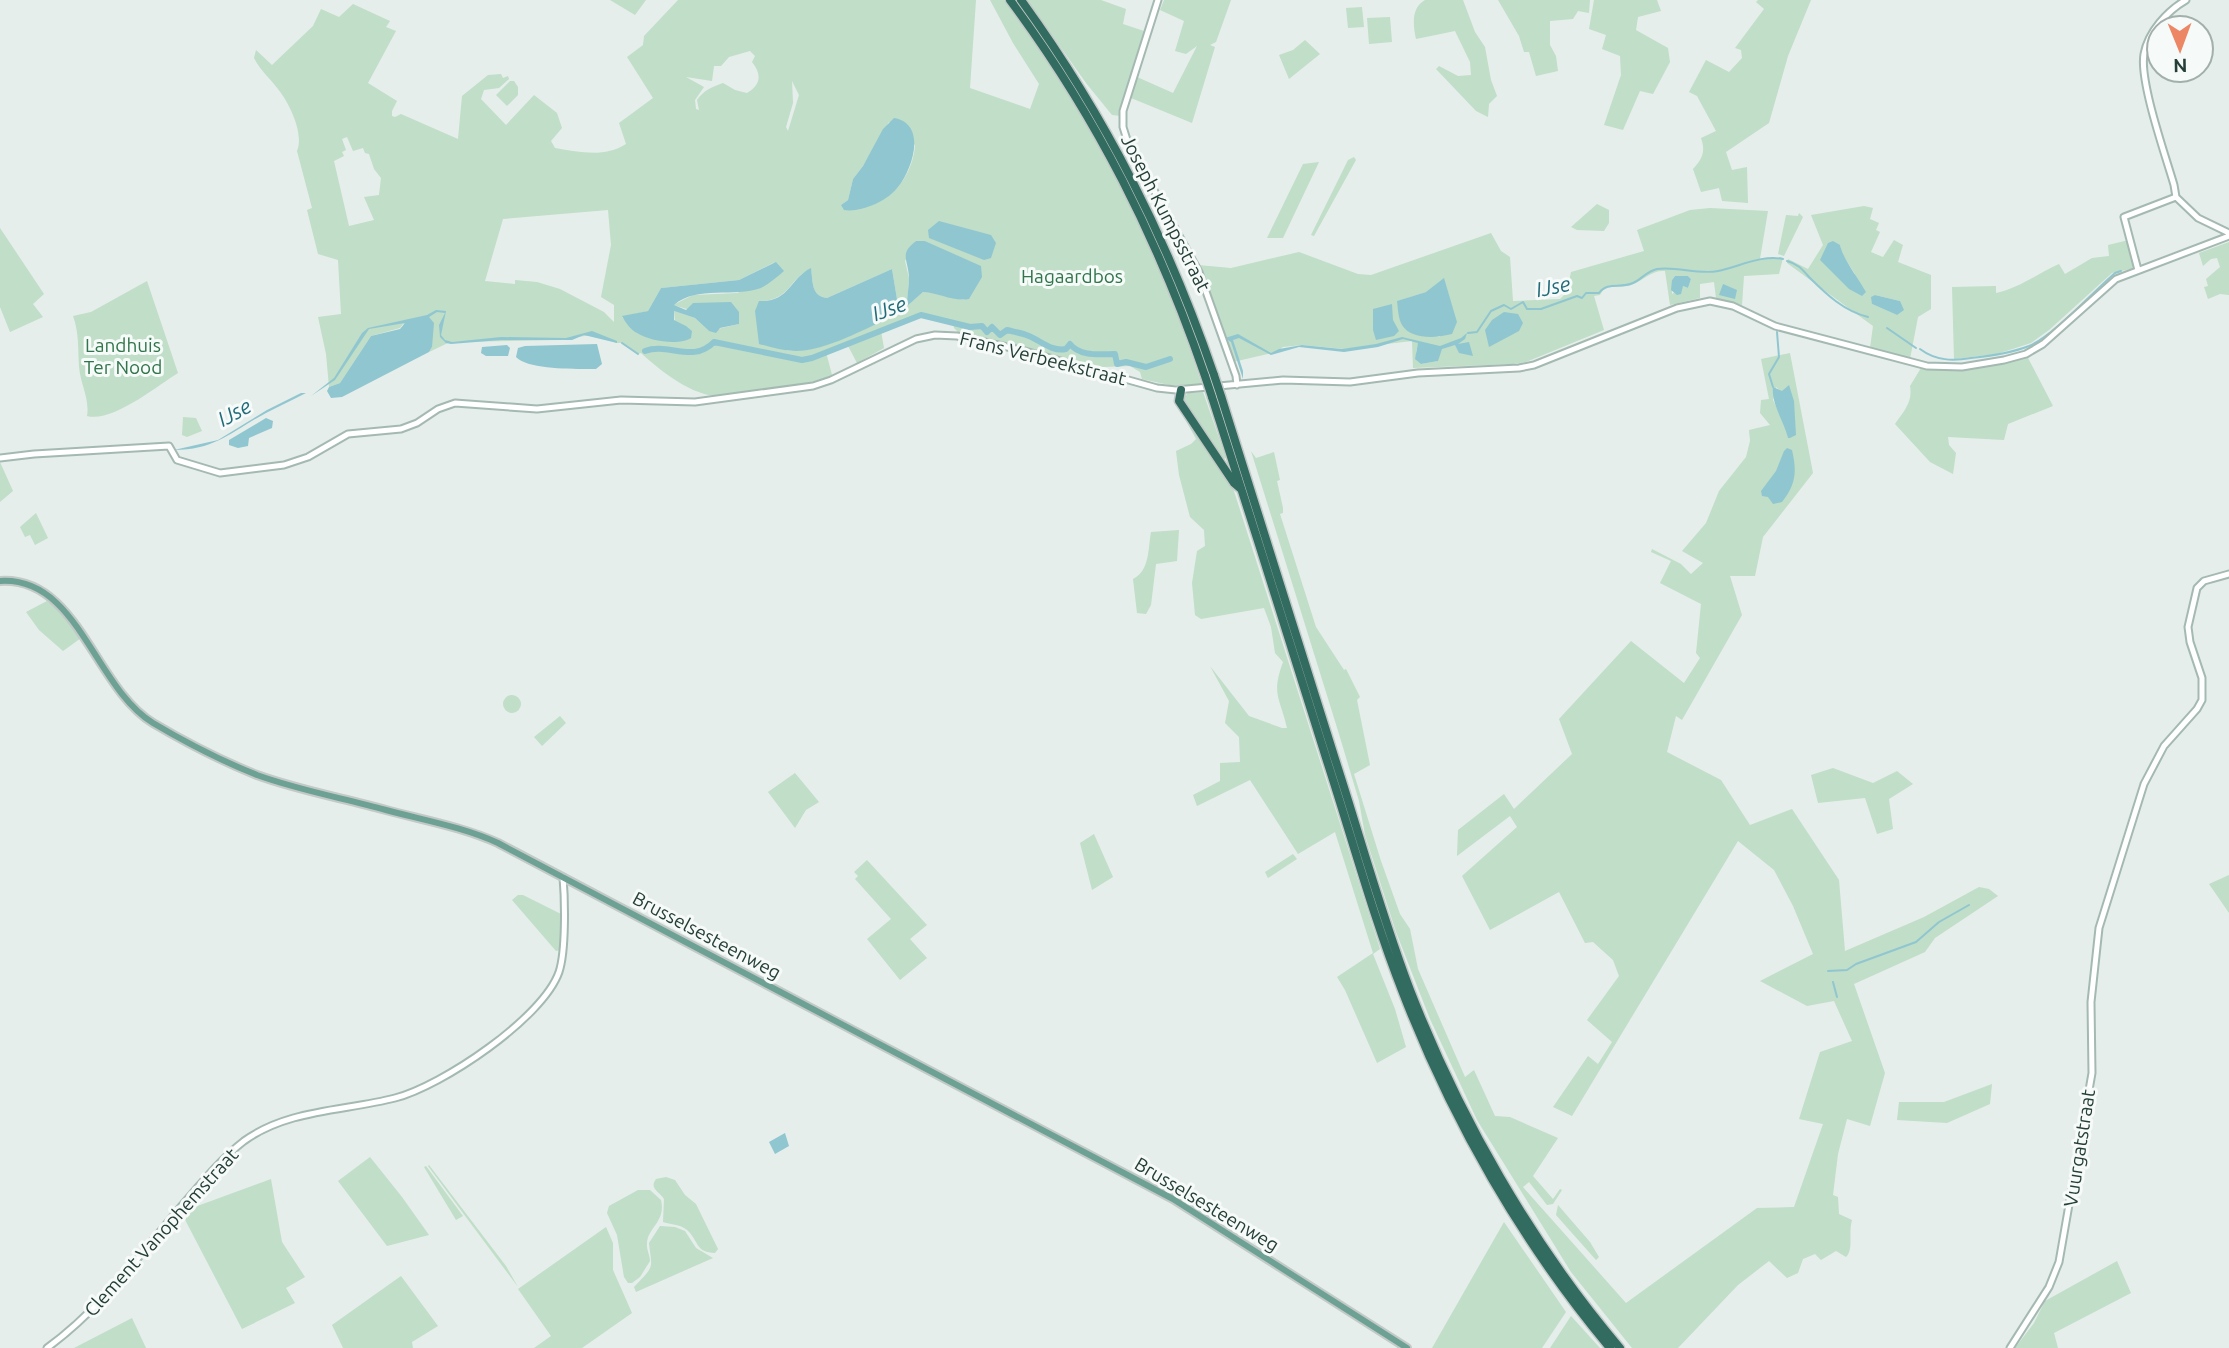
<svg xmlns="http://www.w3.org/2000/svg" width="2229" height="1348" viewBox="0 0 2229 1348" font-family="Ubuntu,sans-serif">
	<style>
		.green { fill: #c0dec8; fill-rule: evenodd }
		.water { fill: #90c6d0 }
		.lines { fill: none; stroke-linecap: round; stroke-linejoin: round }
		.stream { stroke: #90c6d0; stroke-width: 2 }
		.river { stroke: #90c6d0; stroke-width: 6 }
		.secondary-casing { stroke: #a4b9b2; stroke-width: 9 }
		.primary-casing { stroke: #c2c9c7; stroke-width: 10 }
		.highway-casing { stroke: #c2c9c7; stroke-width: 11 }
		.secondary { stroke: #fff; stroke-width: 5 }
		.primary { stroke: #6ca193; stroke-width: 6 }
		.highway { stroke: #326b5f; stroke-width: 8 }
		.highway-bridge-casing { stroke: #c2c9c7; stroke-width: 11; stroke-linecap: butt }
		.highway-bridge { stroke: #326b5f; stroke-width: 8 }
		.labels { text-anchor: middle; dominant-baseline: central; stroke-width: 6; stroke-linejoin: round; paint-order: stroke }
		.street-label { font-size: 19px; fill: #253f38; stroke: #f6faf8 }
		.park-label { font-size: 19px; fill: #30754b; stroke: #f6faf8 }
		.water-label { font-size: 21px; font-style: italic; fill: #216b7a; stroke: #f6faf8 }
	</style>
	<rect width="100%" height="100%" fill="#e5eeea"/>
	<!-- green -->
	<path class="green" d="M610,0h36l-11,15z
		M678,0h298l-6,88 60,21 9,-25 -26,-41 -23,-43h14c88,115 153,246 198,385h-33l-27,-6 -2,-7 -10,-6 -27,1 -145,-35 -4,-4 -1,-6 -32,-7 -40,16 3,17 -27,15 -10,-19 -21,8 6,23 -2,1c-19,8 -40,10 -60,12 -14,2 -29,6 -43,8 -31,4 -65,-24 -86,-43l-3,1 -16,-11h-6l-18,-9 -40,6 -108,2 -21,10 3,-5 -29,-23 -3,4 -29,8 -31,47 -11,4 -3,-33 -8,-37 23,-3 -3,-54 -20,-6 -11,-44 5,-2 -15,-57c7,-16 -6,-44 -16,-58 -8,-12 -20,-21 -27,-35l2,-8 16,15 41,-39 8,-17 18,8 14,-13 37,17 -4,6 10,4 -28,52 29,18 -5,10v5l3,1 6,-3 57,25 4,-43 26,-21 13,-1 2,4 5,-2 1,3 -10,9 -15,2 -3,9 25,26 28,-30 23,18 5,15 -11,13 4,7c25,4 49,10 71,-4l-7,-21 34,-25 -26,-41 16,-12 1,-9zM750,51l5,5 -3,6c10,12 9,23 -5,31l-12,-3 -12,-7c-11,4 -19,7 -26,17l2,10 -3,-1 -1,-9 9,-13 -18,-10 26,4 2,-15h7l8,-9zM792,81l7,14 -11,36 -2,-4 7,-24zM889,122l26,23c-1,22 -17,52 -40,57 -10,3 -23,2 -34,3l7,-5 5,-21 10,-13zM347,137l6,14 10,-3 2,5 4,1 5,15 7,9 -2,17 -15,2 10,23 -25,6 -15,-65 10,-5 -2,-4 4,-2 -4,-11zM608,210l3,35 -10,52 13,8v17l-10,-10 -44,-23 -23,-7 -22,-2v4l-30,-3 18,-62zM916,241h9l56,26 -17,33 -26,-7 -15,-1 -16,13 2,-27 -4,-17zM775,262l-37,31 -45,2 -20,10 66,19 -30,7 -14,-13 -21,-7 3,31 -40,-9 -15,-16 26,-6 13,-23 78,-8zM811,269c2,13 0,27 16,29l65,-29 6,36 -5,11c-33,14 -69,36 -106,35l-28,-50c32,0 29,-23 52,-32z
		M1027,0h74l25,9 -3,15 21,7 -23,85 -9,-1 -26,-32z
		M1164,0h67l-15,42 -6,3 5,2 -23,76 -61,-25 6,-21 36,16 24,-47 -11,8 -11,-3 9,-30 -24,-11z
		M1425,0h38l12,32 10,15 6,33 6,16 -8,8 -1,13 -12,-6 -40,-42 3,-3 19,10 13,-1 -1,-13 -15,-31 -39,8c-3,-14 -5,-31 9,-39z
		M1498,0h92l-1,13 -11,-2 -5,8 -23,2v24l6,11 2,15 -22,5 -7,-24h-5l-5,-16z
		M1594,0h63l4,11 -23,6 -2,13 32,18 2,14 -17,32 -13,-3 -17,39 -19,-5 17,-50 -1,-19 -18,-7 4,-14 -17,-6z
		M1758,0h53l-23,56 -19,67 -43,29 6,18 15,-3 1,36 -26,-2 -3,-13 -18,4 -8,-23c9,-10 13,-17 8,-31l15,-7 -19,-35 -8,-4 17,-32 23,12 13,-14 -1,-8 -6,-2 29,-39 -8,-7z
		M1362,7l2,20 -16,1 -2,-20z
		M1390,17l2,25 -23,2 -2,-26z
		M1305,40l15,14 -31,25 -10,-24 14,-5z
		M510,81h4l4,6v8l-11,11 -11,-11z
		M1354,157l2,3 -42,76 -3,-1 37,-75z
		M1319,162l-36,76h-16l36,-74z
		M1597,204l12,6v13l-5,8 -27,-1 -6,-3z
		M1864,206l9,2 -3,11 9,4 -3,7 4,2 -9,20 12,5 11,-17 9,5 -5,17 33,13v34l-13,8 -8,42 -40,-11 3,-22 -86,-63 1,-4 20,10 15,-24 -12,-30zM1840,245l2,9 13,20 -35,-14zM1875,295l25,6 -3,14 -25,-11z
		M1710,208l58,3 -8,48 23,-1 -4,16 -35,2 -2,29 -26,-7 -2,-16 -14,2v14l-30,7 -5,-34c-14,-1 -19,8 -32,13 -9,4 -18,2 -28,3l-5,8 -6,1 10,34 -78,32 -13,2 -100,4 -1,-27 -68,8 -42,-4 -19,2 -7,5 -43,10 -35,-97 33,3 68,-16 59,22 13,1 120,-42 10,18 9,6 3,44 47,-2 7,-7 4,-20 73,-21 -7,-21 53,-20zM1675,276h13l3,3 -3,9 -5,-2 -11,8v-14zM1426,292l14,45 -8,-1 -34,-35zM1419,341l19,20 -17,3 -5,-12z
		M1799,213l4,4 -19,39 -6,-2 8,-39 12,1z
		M0,228l44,66 -11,10 10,13 -33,15 -10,-25z
		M2129,240l7,28 -24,5 -63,57 -18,13 -34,11 -43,5 -2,-72 44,-1v7c24,-5 42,-20 63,-29l6,10 27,-16 17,-2 -1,-11z
		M2229,242v53l-9,-1 -12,5 -4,-12 4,-1 -2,-7 14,-12 -3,-9 -6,1 -8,7 -4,-13z
		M147,281l31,92c-21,13 -66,50 -91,43 3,-17 -7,-33 -8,-50 -1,-17 0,-34 -6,-50l18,-4z
		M1790,353l23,120 -50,64 -8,39h-25l12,39 -60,105 -6,-4 -9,36 54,28 29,45 42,-16 47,71 6,71 79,-34 55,-30 10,2 9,7 -63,42 -10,14 -71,32 31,89 -15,53 -23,-7 -9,35 -5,41 5,2 1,17 13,6c-4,14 2,29 -6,37l-10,-6 -15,9 -6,-6 -12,5 -5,14 -11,5 -18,-17 -31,24 -60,63h-46l-61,-76 -94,-152 -47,-101 -34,-87 -31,-97 -6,-34 -20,-67 -88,-283 5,7 18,-6 6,28 -3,1 6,27v5l-3,1 36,113 28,43 2,-1 14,28 -3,3 13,65 -16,9 27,87 19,53 10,15 8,40 47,108 9,-7 21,46 15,1 48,21 -25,38 20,23 7,-10 2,1 -9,14 -6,1 -18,-23 -6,5 103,116 131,-95 37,-1 29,-83 -24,-5 21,-67 32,-11 -18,-40 -27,5 -47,-25 53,-27 -20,-48 -19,-36 -36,-29 -166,275 -19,-9 35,-51 10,8 14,-22 -25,-22 32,-44 -6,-16 -20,-18 -8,1 -26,-51 -69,38 -28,-54 55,-49 -7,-11 -53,40 1,-26 46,-36 10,15 58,-55 -13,-35 72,-78 53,42 16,-25 -4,-5 5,-49 -41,-21 11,-22 -20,-9 1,-3 29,15 10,10 12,-11 -21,-12 24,-28 13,-32 27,-34 4,-16 -1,-11 21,-5 -10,-12 1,-13 8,-1 -8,-40zM1776,387l6,5 4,-2c12,18 7,28 2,47l-3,-12 -12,-25z
		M2027,356l26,50 -45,18 -4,16 -56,-3 1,8 7,8 -3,21 -23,-12 -35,-38c9,-13 18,-22 15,-38l11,-18c41,4 68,0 106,-12z
		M1203,392l23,66 -3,1 -40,-61 5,-5z
		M1178,402l55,86 147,461 -7,5 22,55 11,38 -29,16 -32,-73 -8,-13 36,-24 -38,-121 -37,22 -48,-74 -53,26 -4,-11 27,-14v-18l20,-1 -1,-25 -14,-14 4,-22 -19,-35 39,50 33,12h5c-7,-31 -16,-33 -4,-66l-8,-9 -4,-26 -7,-19 -63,11 -6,-4 -3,-32 5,-32 8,-5 -1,-16 -14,-13 -11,-42 -3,-24 15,-7 5,-5 -20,-36z
		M183,417l13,1 6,13 -15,6 -5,-2z
		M0,462l13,29 -13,11z
		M36,513l12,25 -13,7 -5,-10 -5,2 -5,-10z
		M1179,530l-2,31 -21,3 -5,41 -5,9 -9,-1 -4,-34c17,-8 15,-31 18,-47z
		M47,601l2,2 2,-2 30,37 -18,13 -24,-21 -13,-18z
		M503 704a9 9 0 1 1 18 0a9 9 0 1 1-18 0Z
		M560,716l6,7 -24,23 -8,-9z
		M1833,768l40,15 24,-12 16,13 -24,15 4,30 -16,5 -12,-36 -47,5 -7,-28z
		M795,773l24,29 -13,8 -11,18 -27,-36z
		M1094,834l19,43 -21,13 -12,-47z
		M1293,854l4,5 -29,19 -3,-6z
		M867,860l60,65 -17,14 17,19 -27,22 -33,-41 24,-20 -36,-40 3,-3 -4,-4z
		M2229,875v38l-20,-29z
		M518,895h5l38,19 -1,36 -4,1 -44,-51z
		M1992,1084l-2,20 -43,19 -50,-3 2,-18h45z
		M370,1157l32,40 27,38 -42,11 -49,-65z
		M429,1165l77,101 12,21 -90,-121z
		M426,1166l37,50 -7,4 -32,-53z
		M666,1177l9,3 10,15 11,9 22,45 -3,4c-18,-1 -16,-9 -25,-20 -7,-9 -18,-8 -27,-11l1,-23c-5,-8 -15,-10 -8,-20z
		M271,1179l11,63 23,35 -19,11 9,15 -53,26 -61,-117z
		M638,1190h12l11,10c5,22 -13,27 -14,43 -1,6 3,12 3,18l-10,16 -8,6h-4l-4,-6 -7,-42 -10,-22 2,-7z
		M1558,1205l32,37 9,15 -3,3 -40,-45z
		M1504,1222l62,90 -24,36h-110z
		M660,1226l15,1 10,4 11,17 17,10 -77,34 -2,-5c21,-22 18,-17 15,-44z
		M606,1227l7,16v27l19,43 -50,35h-48l17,-12 -33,-47z
		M2117,1261l14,32 -77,40 4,15h-43l19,-25 11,-22z
		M401,1276l37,50 -26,16 1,6h-70l-11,-23z
		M1571,1316l29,32h-50z
		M132,1318l14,30h-72z"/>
	<!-- water -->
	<path class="water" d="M894,118c34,6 18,52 4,69 -10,14 -38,26 -54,23l-3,-5 7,-5 5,-21 10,-13 20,-37z
		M939,221l52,14 5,8 -5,15 -7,2 -55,-22 -1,-8z
		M916,241h9l56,25 1,11 -13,22c-15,3 -30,-6 -46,-7l-16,14c0,-10 2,-20 2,-29 -1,-18 -10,-23 7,-36z
		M1833,241l7,4c3,14 18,33 26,47l-4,4 -13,-7 -29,-29 8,-17z
		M776,262l8,9c-7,6 -15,13 -23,17 -27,10 -64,-3 -87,17l12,5 7,-7 38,-1 8,10v12l-19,4 -4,5 -7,-2 -14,-13 -21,-7v9l12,6 6,5 -1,7c-12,8 -42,3 -54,-5 -6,-3 -12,-11 -15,-17l26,-5 13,-23 78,-8z
		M811,268c2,14 0,28 16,30l65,-29 6,36 -4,11c-28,12 -68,35 -98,35 -12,0 -25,-4 -37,-7l-4,-33 4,-10c31,1 30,-22 52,-33z
		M1675,276h13l3,3 -3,9 -5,-2 -2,8 -4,1 -6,-5 1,-10z
		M1444,278l13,44 -5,12c-15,4 -41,6 -50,-9 -4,-7 -4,-17 -5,-24l29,-9z
		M1723,284l14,6 -2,9 -16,-4z
		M1875,295l25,6 4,9 -7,5 -25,-11 -1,-7z
		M1392,304l1,16 6,11 -5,5 -18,4 -3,-10v-21z
		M436,310l10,1 -5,24 4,5 7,2 49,-5 65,1 26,-7 25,10v2l-33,-8 -12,5h-71l-50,4 -5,-1 -6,-6 -1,-12 6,-12 -8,-1 -8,5 5,6 -2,24 -3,5 -87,45 -11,1 -4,-7 2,-4 11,-4 31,-47 29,-7 5,-6 -36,6 -34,51 -24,16 23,-18 28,-45 6,-5 59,-13z
		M1504,312l14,2 5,9 -4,8 -30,16 -4,-17 7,-10z
		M1467,333l-2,6 -7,5 11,-2 4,14 -14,-3 -4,-8 -13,4 -4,12 -17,3 -6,-5 3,-16 -15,-4 -25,8 -34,5 -45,-5 -28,8 -32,-17 -6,2 10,31v8l-12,-37 -6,-4 13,-4 33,19 8,-4 23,-4 40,4 34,-5 26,-7 38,9 21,-8z
		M597,344l5,20 -6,5c-19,0 -68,1 -80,-12l2,-9 7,-2z
		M507,345l3,3 -2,8h-22l-5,-3 1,-6z
		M1789,385l5,16 2,34 -6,3h-2c-4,-17 -17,-34 -15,-51l9,4z
		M301,393h5c-13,7 -27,13 -40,20 -34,18 -50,37 -92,37l44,-10 49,-30z
		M266,418l7,3 -1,7 -23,10 -1,8 -10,2 -9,-3v-5z
		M1787,448l5,2c5,22 4,34 -10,52l-9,2 -5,-7 -6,-1 -1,-5 15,-20 8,-20z
		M785,1133l4,13 -14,8 -6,-12z"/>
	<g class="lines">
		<!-- stream -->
		<path class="stream" d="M1787,261c11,3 15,8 22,16 18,18 35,34 59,40
			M1887,328l29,20
			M1468,333l9,-1 14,-21 13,-6 7,4 12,-7 4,7h14l36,-13 5,2 4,-5h13c9,-12 21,-4 34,-10 9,-4 14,-12 24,-14 20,-3 41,6 61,2 20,-4 45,-17 65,-12
			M622,343l16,11
			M1920,349c16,12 33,12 51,9 20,-2 40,-5 58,-12 24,-10 64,-54 86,-73l6,-2
			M1773,387l-4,-13 10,-17 -2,-25
			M1828,971l19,-1 9,-6 60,-22 23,-20 30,-17
			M1833,982l4,15"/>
		<!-- river -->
		<path class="river" d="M645,351c23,-9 48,13 69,-9l88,18 10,-2 109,-43 49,12 12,-1 5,6 5,-5 8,8 7,-5c7,2 15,3 22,6 12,5 23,16 37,13l4,-5c10,13 30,10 45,10l2,10 9,-2 20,5 24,-8"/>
		<!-- secondary casing -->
		<g class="secondary-casing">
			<path id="secondary" d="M1158,0l-35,111v16l5,16 71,129 37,104 1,9
				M2186,0c-19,11 -38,32 -42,54 -5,27 22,103 30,131l2,12 22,21 31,15
				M2138,270l-14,-53 52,-20
				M0,458l34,-4 135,-8 8,14 43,13 64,-8 24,-8 40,-23 53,-5 16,-6 21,-14 17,-6 82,6 84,-9 74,2 118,-16 18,-6 85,-41 19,-4 22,1 68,15 132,37 19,2 107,-10 67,2 68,-9 101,-5 15,-3 143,-57 33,-7 23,5 42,20 152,40 35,1 42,-7 22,-6 17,-10 73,-65 113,-43
				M47,1348c54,-39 95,-96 138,-146 18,-21 37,-44 59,-61 44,-32 101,-30 151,-43 47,-12 148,-80 164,-126 7,-21 6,-72 4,-95
				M2010,1348l39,-61 10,-25 33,-189 -1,-71 8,-74 45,-144 20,-38 33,-37 5,-9v-22l-12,-36 -2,-15 9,-39 7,-7 25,-7"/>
		</g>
		<!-- primary casing -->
		<g class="primary-casing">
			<path id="primary" d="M0,581c78,-5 94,106 153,142 32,19 69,38 104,52 41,15 86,23 129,35 37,10 77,17 112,33l675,356 234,149"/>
		</g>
		<!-- highway casing -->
		<g class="highway-casing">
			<path id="highway" d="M1010,0c87,117 148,239 195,376
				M1021,0c85,117 146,238 193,375
				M1181,390l-2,11 55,82 7,6
				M1221,396c38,121 76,242 114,363 25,77 46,155 75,231 50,128 121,253 210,358
				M1212,397c39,121 77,243 115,364 25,77 46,156 76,232 49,127 119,250 207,355"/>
		</g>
		<!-- secondary -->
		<use href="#secondary" class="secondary"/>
		<!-- primary -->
		<use href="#primary" class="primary"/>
		<!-- highway -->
		<use href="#highway" class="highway"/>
		<!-- highway-bridge casing -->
		<g class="highway-bridge-casing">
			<path id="highway-bridge" d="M1214,375l7,21
				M1205,376l7,21"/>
		</g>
		<!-- highway-bridge -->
		<use href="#highway-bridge" class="highway-bridge"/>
	</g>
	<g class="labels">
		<!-- street labels -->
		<g class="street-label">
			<text transform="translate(1166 213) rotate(63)">Joseph Kumpsstraat</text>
			<text transform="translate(1043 358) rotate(14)">Frans Verbeekstraat</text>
			<text transform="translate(707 935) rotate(28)">Brusselsesteenweg</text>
			<text transform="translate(2079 1148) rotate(-81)">Vuurgatstraat</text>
			<text transform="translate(1207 1204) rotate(31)">Brusselsesteenweg</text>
			<text transform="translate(161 1232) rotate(-48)">Clement Vanophemstraat</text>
		</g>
		<!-- park labels -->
		<g class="park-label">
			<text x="1072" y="276">Hagaardbos</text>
			<text x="123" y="345">Landhuis<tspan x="123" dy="22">Ter Nood</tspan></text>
		</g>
		<!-- water labels -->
		<g class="water-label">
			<text transform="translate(1553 286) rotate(-11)">IJse</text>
			<text transform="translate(889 308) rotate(-20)">IJse</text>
			<text transform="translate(234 412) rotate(-29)">IJse</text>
		</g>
	</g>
	<!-- north arrow -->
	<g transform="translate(2180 49) rotate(179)"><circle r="33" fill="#f6faf8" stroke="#a2afab" stroke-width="2"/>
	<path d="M0-5L12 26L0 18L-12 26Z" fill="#ec8665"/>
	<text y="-10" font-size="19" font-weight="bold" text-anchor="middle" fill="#253f38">N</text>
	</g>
</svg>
